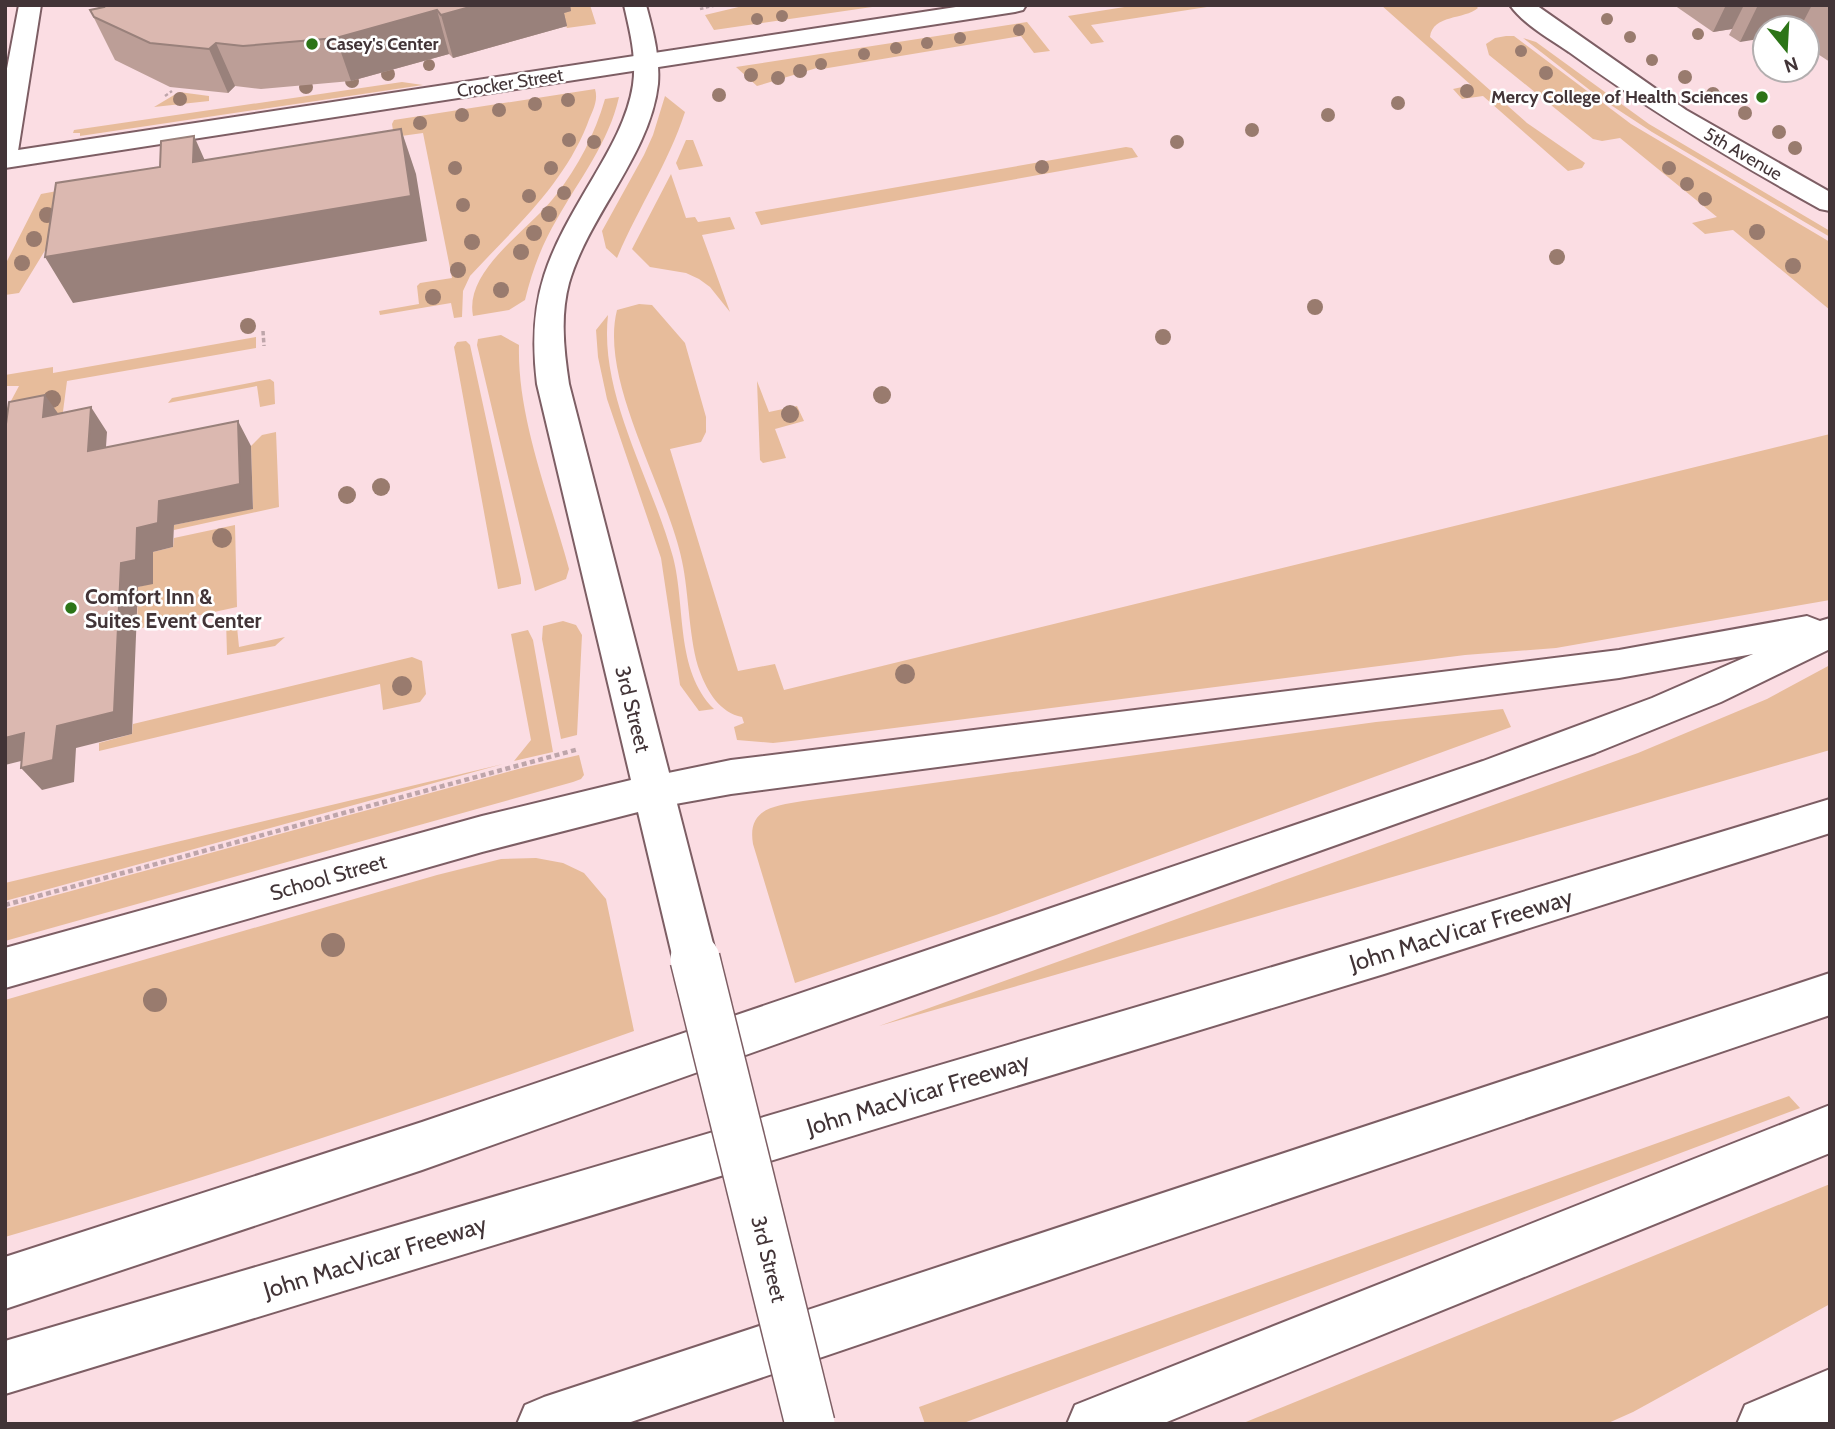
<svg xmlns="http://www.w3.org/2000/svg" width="1835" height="1429" viewBox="0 0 1835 1429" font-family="Cabin,sans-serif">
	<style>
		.green { fill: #e7bc9b }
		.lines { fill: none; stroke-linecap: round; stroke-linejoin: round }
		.minor-casing { stroke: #7d5e64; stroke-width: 4 }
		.major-casing { stroke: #7d5e64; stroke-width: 4 }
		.highway-casing { stroke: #7d5e64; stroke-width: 4 }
		.path-far2 { stroke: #bea5aa; stroke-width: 2.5; stroke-dasharray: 3.5 2.5; stroke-linecap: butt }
		.path-far1 { stroke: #bea5aa; stroke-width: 3.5; stroke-dasharray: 4.5 2.5; stroke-linecap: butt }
		.path { stroke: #bea5aa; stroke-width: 4.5; stroke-dasharray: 5 3.5; stroke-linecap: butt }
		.minor { fill: #fff; fill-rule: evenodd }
		.major { fill: #fff; fill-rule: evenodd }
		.highway { fill: #fff; fill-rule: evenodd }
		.major-bridge-casing { stroke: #7d5e64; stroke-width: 52; stroke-linecap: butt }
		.major-bridge { stroke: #fff; stroke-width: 49 }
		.tree { fill: #997b6e }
		.wall { fill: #bc9e97 }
		.shaded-wall { fill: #99817b }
		.building { fill: #dbb8b0; stroke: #99817b; stroke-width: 2 }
		.poi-dot { fill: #2c7417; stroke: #fff; stroke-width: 2.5 }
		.labels { text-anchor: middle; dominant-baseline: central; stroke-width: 5; stroke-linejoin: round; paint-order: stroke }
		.far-poi-label { font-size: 18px; font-weight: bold; fill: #423437; stroke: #fff; text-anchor: start }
		.far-street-label { font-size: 18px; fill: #423437; stroke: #fff }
		.poi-label { font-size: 21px; font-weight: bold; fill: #423437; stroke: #fff; text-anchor: start }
		.street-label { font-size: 21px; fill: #423437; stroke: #fff }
		.near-street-label { font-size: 24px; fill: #423437; stroke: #fff }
	</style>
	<rect width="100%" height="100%" fill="#fbdde3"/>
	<!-- green -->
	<path class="green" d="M568,5h22l6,19 -29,4 -7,-15z
		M747,5h131l1,1 -165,24 -9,-15z
		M1137,5h68l2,2 -116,18 13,17 -13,2 -23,-28z
		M1381,5h94l3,3c-14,12 -45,6 -48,29l97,86 58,40 -3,5 -14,3 -85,-75 -21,3 -9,-10 18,-4z
		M1027,22l23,29 -16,2 -13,-17 -199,33 -2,-2 -63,19 -21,-19z
		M1506,36h8l117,88 199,118v68l-97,-80 -28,4 -13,-11 25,-6 -97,-79 -18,3 -9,-2 -104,-84 -3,-11 9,-6z
		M1523,38l13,4 113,82 181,107v6l-178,-105 -52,-34z
		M402,82l21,3 -343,51v-3h-7l1,-3z
		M595,89c4,13 -4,24 -8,36 -25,62 -73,103 -117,151l-7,15 -1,26 -8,1 -3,-15 -71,12 -1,-4 40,-7 -2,-18 3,-3 32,-5 -29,-145 -29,4 -2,-13 2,-4z
		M179,92l30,4v5l-55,6z
		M665,96l20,16c-17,52 -47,96 -68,146l-11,-10 -4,-17 42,-76 9,-20z
		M619,97c-10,45 -40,83 -62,122 -15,25 -25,52 -32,81l-16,10 -36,6c-9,-47 57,-86 83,-121 22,-28 39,-61 49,-96z
		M686,140h7l10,26 -24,4 -3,-7z
		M1126,147l6,1 6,9 -377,68 -6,-13z
		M671,174l15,44 9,-1 3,5 32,-5 5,12 -33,6 28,77 -20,-25 -11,-8 -13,-6 -36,-6 -18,-18z
		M68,189l-16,50 -33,54 -14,2v-30l36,-71z
		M639,304l13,1 33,38 21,74v15l-5,10 -31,7 68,222 37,-7 9,26 1046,-256v166l-274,48 -91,7 -665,85 -27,3 -36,-3 -3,-13 10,-4 -2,-6c-22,-4 -35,-26 -42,-45 -11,-29 -11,-79 -18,-111 -15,-73 -83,-180 -65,-251z
		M608,315c-9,80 44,165 65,242 13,50 2,113 41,152l-15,2 -19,-26 -19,-127 -54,-159 -9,-42 -2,-27z
		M501,335l18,10c-2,73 31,153 50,224l-3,10 -31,12 -58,-246 1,-6z
		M256,337v11l-189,33 -5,38 -57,25v-32l14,-26h-14v-11l48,-8v6z
		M466,341l4,4 51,234v5l-23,5 -44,-242 3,-5z
		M270,379l4,3 1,22 -15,3 -3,-21 -89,17 4,-5z
		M757,381l12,31 28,-6 7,15 -29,8 11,29 -23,5 -3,-3z
		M276,432l3,75 -105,23v-5l79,-17 -2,-62 11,-11z
		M235,525l2,82 -100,22 1,-42 15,-4v-31l20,-5 1,-9z
		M236,617l3,30 46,-10 -10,9 -48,9 -1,-36z
		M563,621l13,4 6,10 -5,100 -16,4 -19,-100 1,-13z
		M528,630l5,10 20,112 -39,9 17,-21 -20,-106z
		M412,657l10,4 4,33 -6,8 -37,8 -3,-26 -281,67v-8l33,-9 1,-10z
		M1830,665v85l-951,276 759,-273 129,-54z
		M1503,709l8,18 -515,188 -201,68 -42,-139c-6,-36 21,-38 50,-43l573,-79z
		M579,755l5,20 -3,4 -8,3 -568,159v-32l517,-141z
		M503,764l-498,137v-18z
		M536,858l27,5 21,10 22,26 28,132c-208,74 -417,144 -629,206v-237l432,-125 64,-16z
		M1789,1096l11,12 -839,316h-36l-6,-17z
		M1830,1184v120l-197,108 -27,12h-365z"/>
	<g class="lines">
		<!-- minor casing -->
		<g class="minor-casing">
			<path id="minor" d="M969,5h57l-3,5 -8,2 -1010,156v-16z
				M1510,5h26l150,105 144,82v19l-10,-2c-87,-48 -171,-99 -251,-157 -19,-13 -46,-28 -59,-47z"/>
		</g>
		<!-- major casing -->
		<g class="major-casing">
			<path id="major" d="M19,5h22l-23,146 -4,5 -9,3v-80z
				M624,5h22c7,26 14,51 12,79 -8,71 -69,130 -89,199 -9,33 -5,68 0,101l148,575 -6,14 -16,6 -16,-6 -6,-14 -35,-147 -156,40 -477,136v-40l477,-132 149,-36 -94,-396c-11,-90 12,-132 56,-206 17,-29 35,-60 40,-93 4,-28 -3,-53 -9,-80z"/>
		</g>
		<!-- highway casing -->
		<g class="highway-casing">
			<path id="highway" d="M1807,616l13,5 10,-3v31l-109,53 -126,51 -1173,417 -417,139v-52l417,-135 1061,-361 169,-63 101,-44 -134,24 -888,116 -78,14 -14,-5 -6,-12 6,-12 92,-19 888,-110z
				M1830,799v34l-446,141 -1379,420v-53l1379,-407z
				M1830,973v42l-1205,409h-108l8,-19 19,-8z
				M1830,1105v48l-668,271h-95l8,-19z
				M1830,1369v54l-93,1 8,-19z"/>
		</g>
		<!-- path-far2 -->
		<path class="path-far2" d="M700,9l17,-4
			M165,96l7,-5"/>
		<!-- path-far1 -->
		<path class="path-far1" d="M263,331l1,15"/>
		<!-- path -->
		<path class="path" d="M5,905l574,-156"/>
		<!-- minor -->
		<use href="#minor" class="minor"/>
		<!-- major -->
		<use href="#major" class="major"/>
		<!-- highway -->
		<use href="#highway" class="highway"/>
		<!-- major-bridge casing -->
		<g class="major-bridge-casing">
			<path id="major-bridge" d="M695,959l115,465"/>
		</g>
		<!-- major-bridge -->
		<use href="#major-bridge" class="major-bridge"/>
	</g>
	<!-- trees -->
	<g class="tree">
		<circle cx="782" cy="16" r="6"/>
		<circle cx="757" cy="19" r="6"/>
		<circle cx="1607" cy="19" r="6"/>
		<circle cx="1019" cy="30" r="6"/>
		<circle cx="1698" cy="34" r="6"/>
		<circle cx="1630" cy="37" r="6"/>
		<circle cx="960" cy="38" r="6"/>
		<circle cx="927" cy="43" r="6"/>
		<circle cx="896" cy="48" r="6"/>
		<circle cx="1521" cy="51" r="6"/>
		<circle cx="864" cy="54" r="6"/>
		<circle cx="1652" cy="60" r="6"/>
		<circle cx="821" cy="64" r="6"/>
		<circle cx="429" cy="65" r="6"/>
		<circle cx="800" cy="71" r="7"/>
		<circle cx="1546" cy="73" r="7"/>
		<circle cx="388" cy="74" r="7"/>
		<circle cx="751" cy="75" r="7"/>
		<circle cx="1685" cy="77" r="7"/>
		<circle cx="778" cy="78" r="7"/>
		<circle cx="352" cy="81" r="7"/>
		<circle cx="306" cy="87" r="7"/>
		<circle cx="1467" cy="91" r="7"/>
		<circle cx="1713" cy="94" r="7"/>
		<circle cx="719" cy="95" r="7"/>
		<circle cx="180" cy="99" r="7"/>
		<circle cx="568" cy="100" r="7"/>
		<circle cx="1398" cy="103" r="7"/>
		<circle cx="535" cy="104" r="7"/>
		<circle cx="499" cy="110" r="7"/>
		<circle cx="1745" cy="113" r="7"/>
		<circle cx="462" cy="115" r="7"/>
		<circle cx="1328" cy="115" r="7"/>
		<circle cx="420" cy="123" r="7"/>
		<circle cx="1252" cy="130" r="7"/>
		<circle cx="1779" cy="132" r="7"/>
		<circle cx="569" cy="140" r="7"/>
		<circle cx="594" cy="142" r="7"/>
		<circle cx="1177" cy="142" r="7"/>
		<circle cx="1795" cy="148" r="7"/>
		<circle cx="1042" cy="167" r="7"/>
		<circle cx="455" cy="168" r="7"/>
		<circle cx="551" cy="168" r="7"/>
		<circle cx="1669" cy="168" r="7"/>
		<circle cx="1687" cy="184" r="7"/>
		<circle cx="564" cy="193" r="7"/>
		<circle cx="529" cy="196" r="7"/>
		<circle cx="1705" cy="199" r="7"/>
		<circle cx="463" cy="205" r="7"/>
		<circle cx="549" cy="214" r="8"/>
		<circle cx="47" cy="215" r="8"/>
		<circle cx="1757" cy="232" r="8"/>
		<circle cx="534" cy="233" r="8"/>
		<circle cx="34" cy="239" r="8"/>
		<circle cx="472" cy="242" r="8"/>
		<circle cx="521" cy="252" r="8"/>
		<circle cx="1557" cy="257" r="8"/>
		<circle cx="22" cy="263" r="8"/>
		<circle cx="1793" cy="266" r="8"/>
		<circle cx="458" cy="270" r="8"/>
		<circle cx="501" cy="290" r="8"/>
		<circle cx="433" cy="297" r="8"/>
		<circle cx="1315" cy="307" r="8"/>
		<circle cx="248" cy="326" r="8"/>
		<circle cx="1163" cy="337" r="8"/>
		<circle cx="882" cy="395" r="9"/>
		<circle cx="52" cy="399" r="9"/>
		<circle cx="790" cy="414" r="9"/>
		<circle cx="381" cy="487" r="9"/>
		<circle cx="347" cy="495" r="9"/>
		<circle cx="222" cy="538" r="10"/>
		<circle cx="905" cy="674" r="10"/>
		<circle cx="402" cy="686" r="10"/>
		<circle cx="333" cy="945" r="12"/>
		<circle cx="155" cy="1000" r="12"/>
	</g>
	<!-- wall -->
	<path class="wall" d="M100,5h470l1,6 -7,2 3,13 -114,32 -4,-4 -98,27 -90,8 -26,-3 -7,7 -58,-6 -55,-27 -25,-50 11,-3z
		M1674,5h156v57l-23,-15v-19h-42l-25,14 -11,-7 3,-6 -19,3z"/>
	<!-- shaded-wall -->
	<path class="shaded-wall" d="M477,5h93l1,6 -7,2 3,13 -114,32 -12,-43z
		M1726,5h18l-12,24 -19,3z
		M1758,5h54l-12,23h-35v10l-25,4z
		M437,10l12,44 -98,27 -15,-43z
		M216,43l19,43 -7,7 -19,-44z
		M401,129l15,45 11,67 -354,62 -28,-46z
		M194,136l20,45 -21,-19z
		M45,395l17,24 -19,-2z
		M91,407l16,25 -3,44 -16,-25z
		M238,421l13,25 2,63 -79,16 -1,22 -20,5v32l-15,3 -6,147 -56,14 -2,34 -32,8 -21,-22 36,-42 64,-163 16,-35 22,-27z
		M24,733l21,22 -40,10v-27z"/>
	<!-- building -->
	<path class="building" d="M103,5h374l-36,10 -4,-5 -101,28 -93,8 -27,-3 -7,6 -59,-6 -56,-26 -4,-7 14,-3z
		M401,129l10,67 -366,61 11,-74 104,-16 1,-26 33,-5 -1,26z
		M45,395l-2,22 48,-10 -3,44 150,-30 2,63 -81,17 -1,22 -21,5 -1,32 -15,3 -7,149 -57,14 -4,34 -32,8 3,-35 -19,5v-314h1l3,-22z"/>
	<!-- markers -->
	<g class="poi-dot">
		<circle cx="312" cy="44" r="7"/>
		<circle cx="1762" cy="97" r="7"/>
		<circle cx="71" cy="608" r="7"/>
	</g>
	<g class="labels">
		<!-- far-poi labels -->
		<g class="far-poi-label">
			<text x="326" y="44">Casey's Center</text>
			<text x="1748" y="97" text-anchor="end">Mercy College of Health Sciences</text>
		</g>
		<!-- far-street labels -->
		<g class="far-street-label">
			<text transform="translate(510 83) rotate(-9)">Crocker Street</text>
			<text transform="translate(1743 154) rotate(30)">5th Avenue</text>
		</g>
		<!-- poi labels -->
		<g class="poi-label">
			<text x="85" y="596">Comfort Inn &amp;<tspan x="85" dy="24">Suites Event Center</tspan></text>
		</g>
		<!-- street labels -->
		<g class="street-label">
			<text transform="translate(633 709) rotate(76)">3rd Street</text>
			<text transform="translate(328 877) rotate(-16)">School Street</text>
			<text transform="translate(769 1259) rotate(76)">3rd Street</text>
		</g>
		<!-- near-street labels -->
		<g class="near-street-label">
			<text transform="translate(1461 930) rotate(-17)">John MacVicar Freeway</text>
			<text transform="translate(918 1094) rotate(-17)">John MacVicar Freeway</text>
			<text transform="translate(375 1257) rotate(-17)">John MacVicar Freeway</text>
		</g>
	</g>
	<!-- border -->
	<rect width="1835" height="1429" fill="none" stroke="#423437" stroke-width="14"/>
	<!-- north arrow -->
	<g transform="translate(1786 49) rotate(162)"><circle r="33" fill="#ffffff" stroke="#b3aeaf" stroke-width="2"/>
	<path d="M0-5L12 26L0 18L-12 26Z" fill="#2c7417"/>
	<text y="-10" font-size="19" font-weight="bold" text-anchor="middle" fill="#423437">N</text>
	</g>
</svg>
